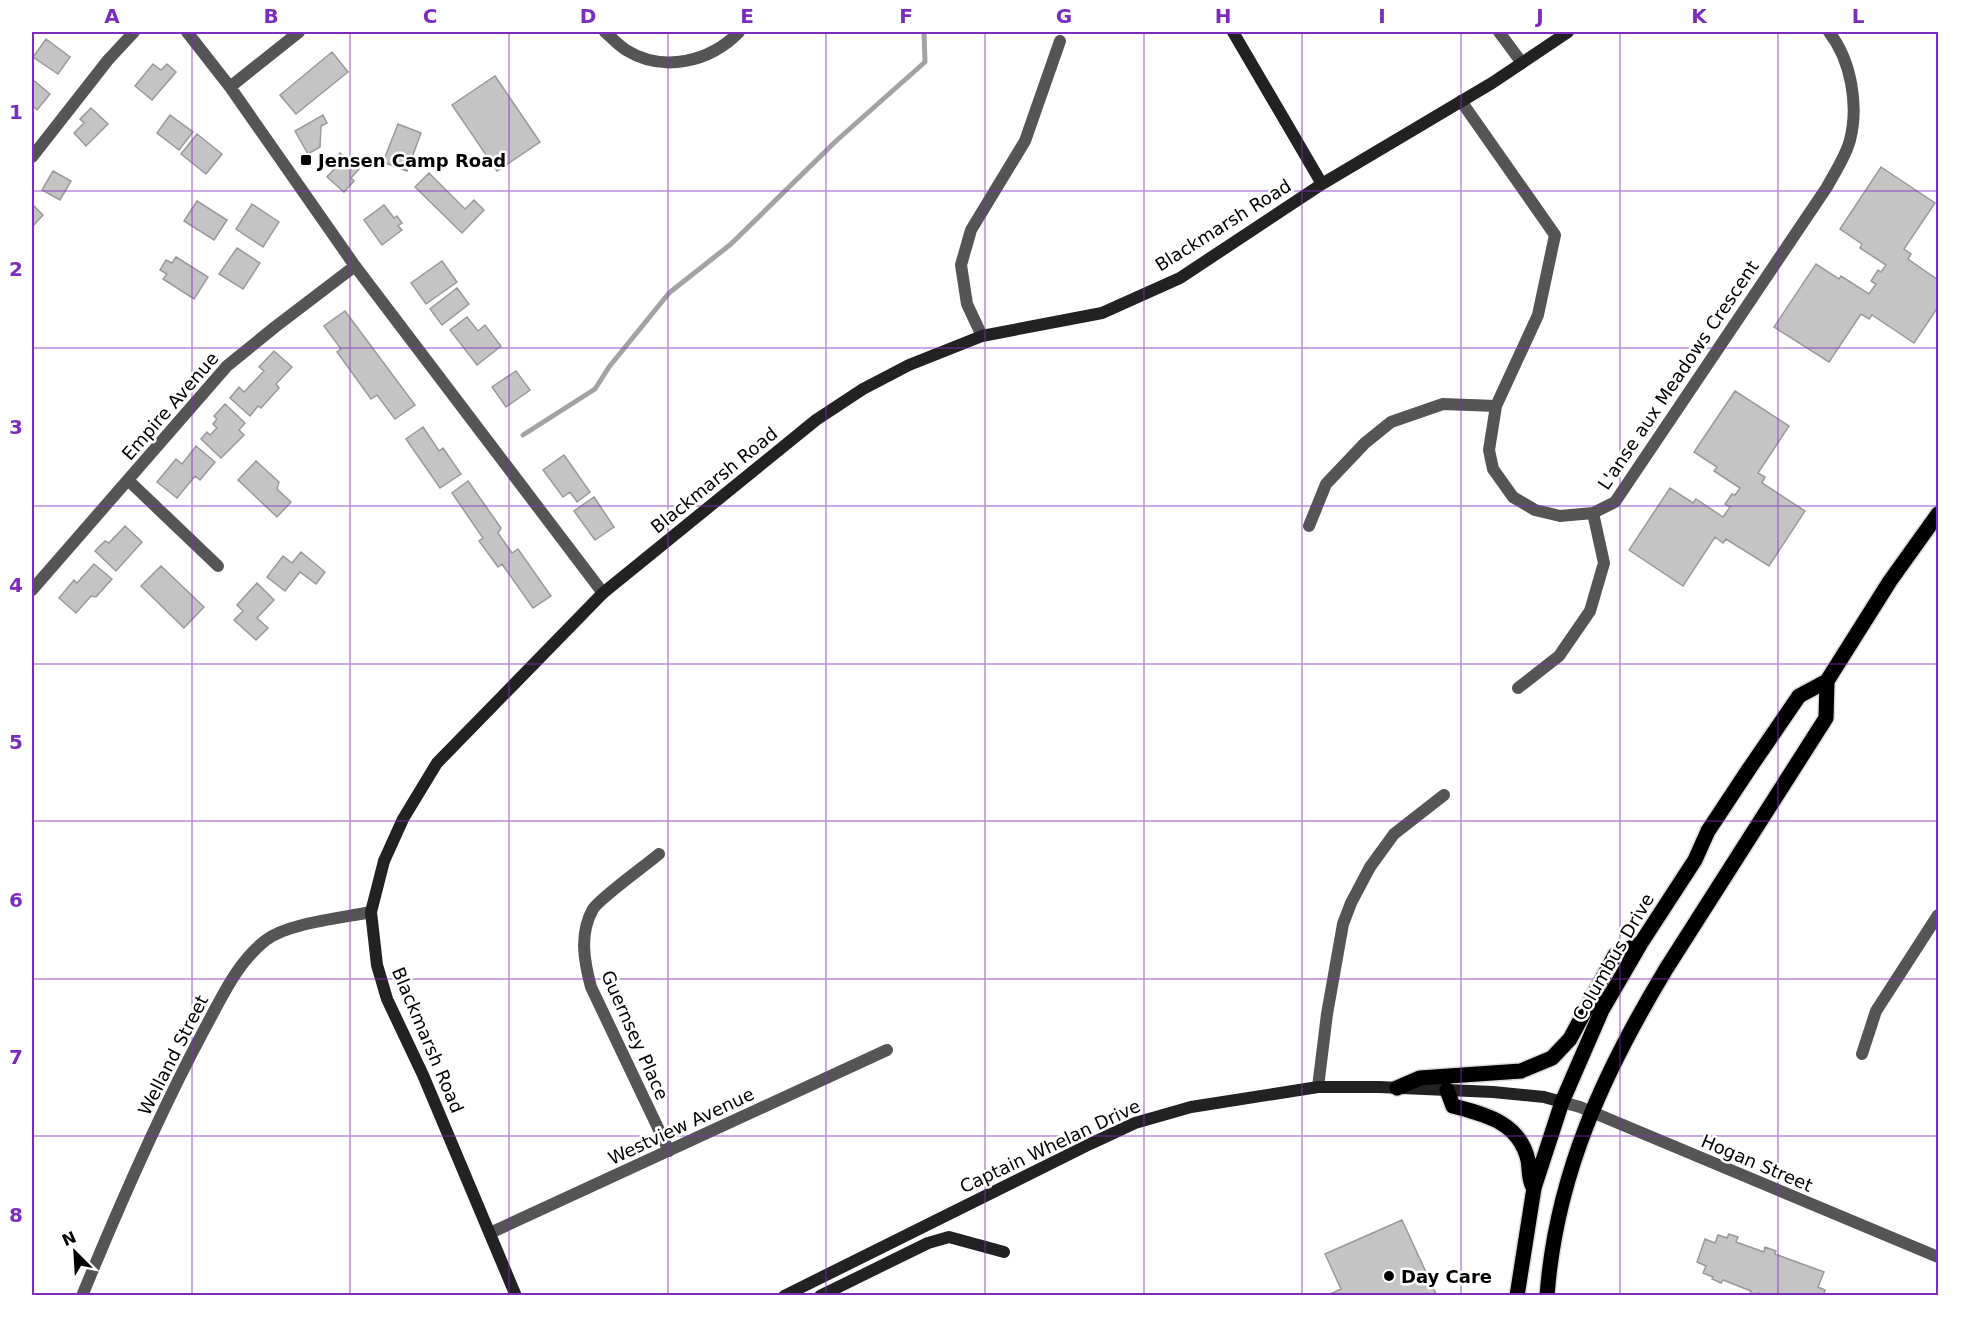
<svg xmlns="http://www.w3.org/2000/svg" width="1970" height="1327" viewBox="0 0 1970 1327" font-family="'DejaVu Sans',sans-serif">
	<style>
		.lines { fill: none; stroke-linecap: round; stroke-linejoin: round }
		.stream { stroke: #a3a3a3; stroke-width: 5 }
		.building { fill: #c4c4c4; stroke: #999; stroke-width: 1.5 }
		.primary-casing { stroke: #dbdbdb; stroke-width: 18 }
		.street { stroke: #555; stroke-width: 12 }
		.secondary { stroke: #222; stroke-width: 12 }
		.primary { stroke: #000; stroke-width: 15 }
		.grid { fill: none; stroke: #7b2cbf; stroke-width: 1.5; stroke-opacity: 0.55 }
		.poi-dot { fill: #000; stroke: #fff; stroke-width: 2 }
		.labels { text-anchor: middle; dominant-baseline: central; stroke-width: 5; stroke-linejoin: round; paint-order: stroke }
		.poi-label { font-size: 18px; font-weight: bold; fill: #000; stroke: #fff; text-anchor: start }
		.street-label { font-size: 18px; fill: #000; stroke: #fff }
		.neatline { fill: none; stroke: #7b2cbf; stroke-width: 2 }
		.grid-label { font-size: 20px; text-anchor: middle; font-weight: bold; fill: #7b2cbf }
	</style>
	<rect width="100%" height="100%" fill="#fff"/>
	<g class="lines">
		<!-- stream -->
		<path class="stream" d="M523,435l72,-46 14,-22 60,-74 62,-49 105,-103 89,-79 -1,-30"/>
	</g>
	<!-- building -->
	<path class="building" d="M46,39l24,18 -12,17 -25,-17z
		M332,52l16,20 -52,42 -16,-19z
		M153,64l8,6 6,-6 9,8 -24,28 -17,-14z
		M495,76l45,66 -43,29 -45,-66z
		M32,79l18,15 -13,16 -5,-5z
		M91,108l17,16 -22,22 -12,-13 10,-10 -4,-4z
		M170,115l23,17 -14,18 -22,-17z
		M323,115l4,8 -6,3 -1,21 -12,7 -13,-23z
		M398,124l23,9 -14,38 -24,-9z
		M197,134l25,20 -16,20 -25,-20z
		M340,153l19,16 -8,9 3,3 -10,11 -17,-15 8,-9 -4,-4z
		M1881,167l54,36 -31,46 7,5 -3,5 30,21v27l-24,36 -42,-28 -3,4 -8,-5 -32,48 -55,-35 42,-63 23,15 2,-3 28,18 7,-10 -5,-3 7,-11 3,2 5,-7 -26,-17 2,-4 -22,-15z
		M53,171l18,10 -11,19 -18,-10z
		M429,173l36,36 9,-9 10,10 -22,23 -47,-46z
		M197,201l30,19 -13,20 -30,-19z
		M32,204l11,11 -11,12z
		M252,204l27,18 -16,25 -27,-18z
		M384,205l10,13 3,-2 5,7 -4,3 4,4 -20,15 -18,-25z
		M237,248l23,15 -17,26 -24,-15z
		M176,257l32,20 -14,22 -31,-20 4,-5 -7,-4 6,-10 6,3z
		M442,261l15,21 -31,22 -15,-21z
		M457,288l12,16 -27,21 -12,-16z
		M345,311l70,94 -20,14 -18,-24 -6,4 -34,-47 4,-3 -17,-23z
		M467,317l11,14 7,-6 16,21 -24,19 -27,-35z
		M274,351l18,16 -16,17 3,4 -18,20 -3,-2 -8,10 -20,-18 9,-11 5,5 20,-21 -5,-4z
		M516,371l14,19 -24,17 -14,-20z
		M1735,391l54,35 -31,47 7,4 -3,6 43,28 -36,55 -43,-27 -3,4 -8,-6 -32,49 -54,-36 41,-62 23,15 3,-4 27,18 7,-10 -5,-3 7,-10 3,1 5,-7 -26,-17 3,-4 -23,-15z
		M225,404l20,19 -6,7 5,5 -23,23 -20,-19 6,-7 3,3 7,-7 -4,-4 4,-5 -3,-3z
		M423,427l16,24 4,-3 18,26 -21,14 -34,-49z
		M196,446l19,16 -15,18 -5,-4 -18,22 -20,-16 19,-23 6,5z
		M564,455l26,37 -13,10 -7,-10 -7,5 -20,-27z
		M256,461l23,21 -2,7 14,13 -14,15 -39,-37z
		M468,481l33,47 -3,5 14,20 6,-4 33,47 -18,12 -31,-44 -4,3 -19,-26 4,-3 -31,-45z
		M594,497l20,30 -19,13 -21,-29z
		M125,526l17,16 -26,29 -21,-20 10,-10 4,2z
		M301,552l24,20 -9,12 -16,-12 -15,19 -18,-14 16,-21 9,7z
		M94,564l18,15 -16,18 -5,-1 -15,17 -17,-15 15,-18 3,3z
		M161,566l43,41 -20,21 -43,-42z
		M257,583l17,17 -17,18 11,10 -12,12 -22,-20 9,-9 -6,-6z
		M1402,1220l35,76h-111l15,-7 -16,-35z
		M1729,1234l9,3 -2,5 28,10 1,-5 11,4 -1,3 49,18 -6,15 7,3 -2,6h-58l-6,-3 -1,3h-4l-4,-2 1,-3 -28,-11 -2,3 -9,-4 1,-2 -10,-4 3,-7 -9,-4 8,-23 10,4 3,-8 9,3z"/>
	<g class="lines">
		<!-- primary casing -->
		<g class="primary-casing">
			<path id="primary" d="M1397,1088l23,-10 101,-7 31,-13 18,-19 45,-84 26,-12
				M1447,1090l6,16c33,9 66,16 75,54 2,10 0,18 5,27
				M1517,1296l17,-108 28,-86 40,-92 39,-67 54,-83 13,-29 41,-62 50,-73 28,-15 63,-100 48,-67
				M1547,1296c9,-122 57,-224 119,-327l160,-251 1,-37"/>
		</g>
		<!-- street -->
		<path class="street" d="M187,32l43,55 125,179 248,327
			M605,32c7,6 13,13 21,18 37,23 84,12 113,-18
			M1499,32l23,31
			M230,87l69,-55
			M1461,101l94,134 -17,80 -42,91 -7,44 4,19 20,28 22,13 25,6 33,-3 22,-11 212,-315c8,-15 19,-31 23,-47 9,-35 1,-80 -21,-108
			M32,157l76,-97 26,-28
			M982,336l-15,-32 -6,-39 10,-35 54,-89 35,-100
			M129,481l89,85
			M1309,526l17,-42 39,-41 26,-21 52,-18 53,2
			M32,590l195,-224 48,-39 80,-61
			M1518,688l41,-32 31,-45 14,-48 -11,-50
			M659,854c-13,11 -59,44 -66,55 -14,25 -9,52 -2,78l78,164
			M1862,1054l14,-43 62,-96
			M1318,1087l9,-73 16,-90 8,-21 19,-36 24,-33 50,-39
			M1562,1102l18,5 358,150
			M490,1233l397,-183
			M82,1296c37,-90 76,-180 122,-266 17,-31 33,-68 62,-90 22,-17 76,-22 105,-28"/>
		<!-- secondary -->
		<path class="secondary" d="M1233,32l89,152
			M516,1296l-93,-221 -36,-76 -10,-34 -6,-53 13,-51 19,-42 34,-56 166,-170 213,-173 47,-31 46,-24 73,-29 120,-23 78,-35 142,-94 170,-101 76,-51
			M784,1296l306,-152 45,-21 56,-16 127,-20h61l114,5 51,5 18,5
			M820,1296l108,-53 21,-6 55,15"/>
		<!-- primary -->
		<use href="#primary" class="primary"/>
	</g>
	<!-- grid -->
	<path class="grid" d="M192,32v1264M350,32v1264M509,32v1264M668,32v1264M826,32v1264M985,32v1264M1144,32v1264M1302,32v1264M1461,32v1264M1620,32v1264M1778,32v1264M32,191h1906M32,348h1906M32,506h1906M32,664h1906M32,821h1906M32,979h1906M32,1136h1906"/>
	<!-- markers -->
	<g class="poi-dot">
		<rect x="300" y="154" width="12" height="12" rx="3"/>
		<circle cx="1389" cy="1276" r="6"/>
	</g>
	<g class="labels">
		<!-- poi labels -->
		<g class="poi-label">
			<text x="318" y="160">Jensen Camp Road</text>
			<text x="1401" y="1276">Day Care</text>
		</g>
		<!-- street labels -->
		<g class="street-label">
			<text transform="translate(1223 225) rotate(-32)">Blackmarsh Road</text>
			<text transform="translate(1678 375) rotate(-56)">L'anse aux Meadows Crescent</text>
			<text transform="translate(170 406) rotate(-49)">Empire Avenue</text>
			<text transform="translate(714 480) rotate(-39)">Blackmarsh Road</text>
			<text transform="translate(1613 957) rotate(-60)">Columbus Drive</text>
			<text transform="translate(635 1035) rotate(66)">Guernsey Place</text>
			<text transform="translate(428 1040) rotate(67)">Blackmarsh Road</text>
			<text transform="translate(173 1055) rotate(-63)">Welland Street</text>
			<text transform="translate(681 1126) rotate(-25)">Westview Avenue</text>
			<text transform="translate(1050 1146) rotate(-25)">Captain Whelan Drive</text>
			<text transform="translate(1757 1163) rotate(23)">Hogan Street</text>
		</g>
	</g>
	<!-- border -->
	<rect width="1970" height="1327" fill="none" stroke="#ffffff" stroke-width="66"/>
	<!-- north arrow -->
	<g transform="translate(75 1252) rotate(336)" stroke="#ffffff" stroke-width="4.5" paint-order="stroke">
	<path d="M0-4.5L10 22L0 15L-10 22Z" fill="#000000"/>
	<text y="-9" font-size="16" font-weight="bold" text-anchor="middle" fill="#000000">N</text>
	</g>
	<rect x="33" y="33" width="1904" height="1261" class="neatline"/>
	<g class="grid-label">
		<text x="112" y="23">A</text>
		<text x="271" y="23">B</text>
		<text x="430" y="23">C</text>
		<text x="588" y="23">D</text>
		<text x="747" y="23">E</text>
		<text x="906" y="23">F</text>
		<text x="1064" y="23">G</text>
		<text x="1223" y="23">H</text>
		<text x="1382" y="23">I</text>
		<text x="1540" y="23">J</text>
		<text x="1699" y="23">K</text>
		<text x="1858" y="23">L</text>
		<text x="16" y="119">1</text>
		<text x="16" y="276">2</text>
		<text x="16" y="434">3</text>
		<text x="16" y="592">4</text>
		<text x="16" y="749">5</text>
		<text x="16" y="907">6</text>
		<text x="16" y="1064">7</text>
		<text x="16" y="1222">8</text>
	</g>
</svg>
